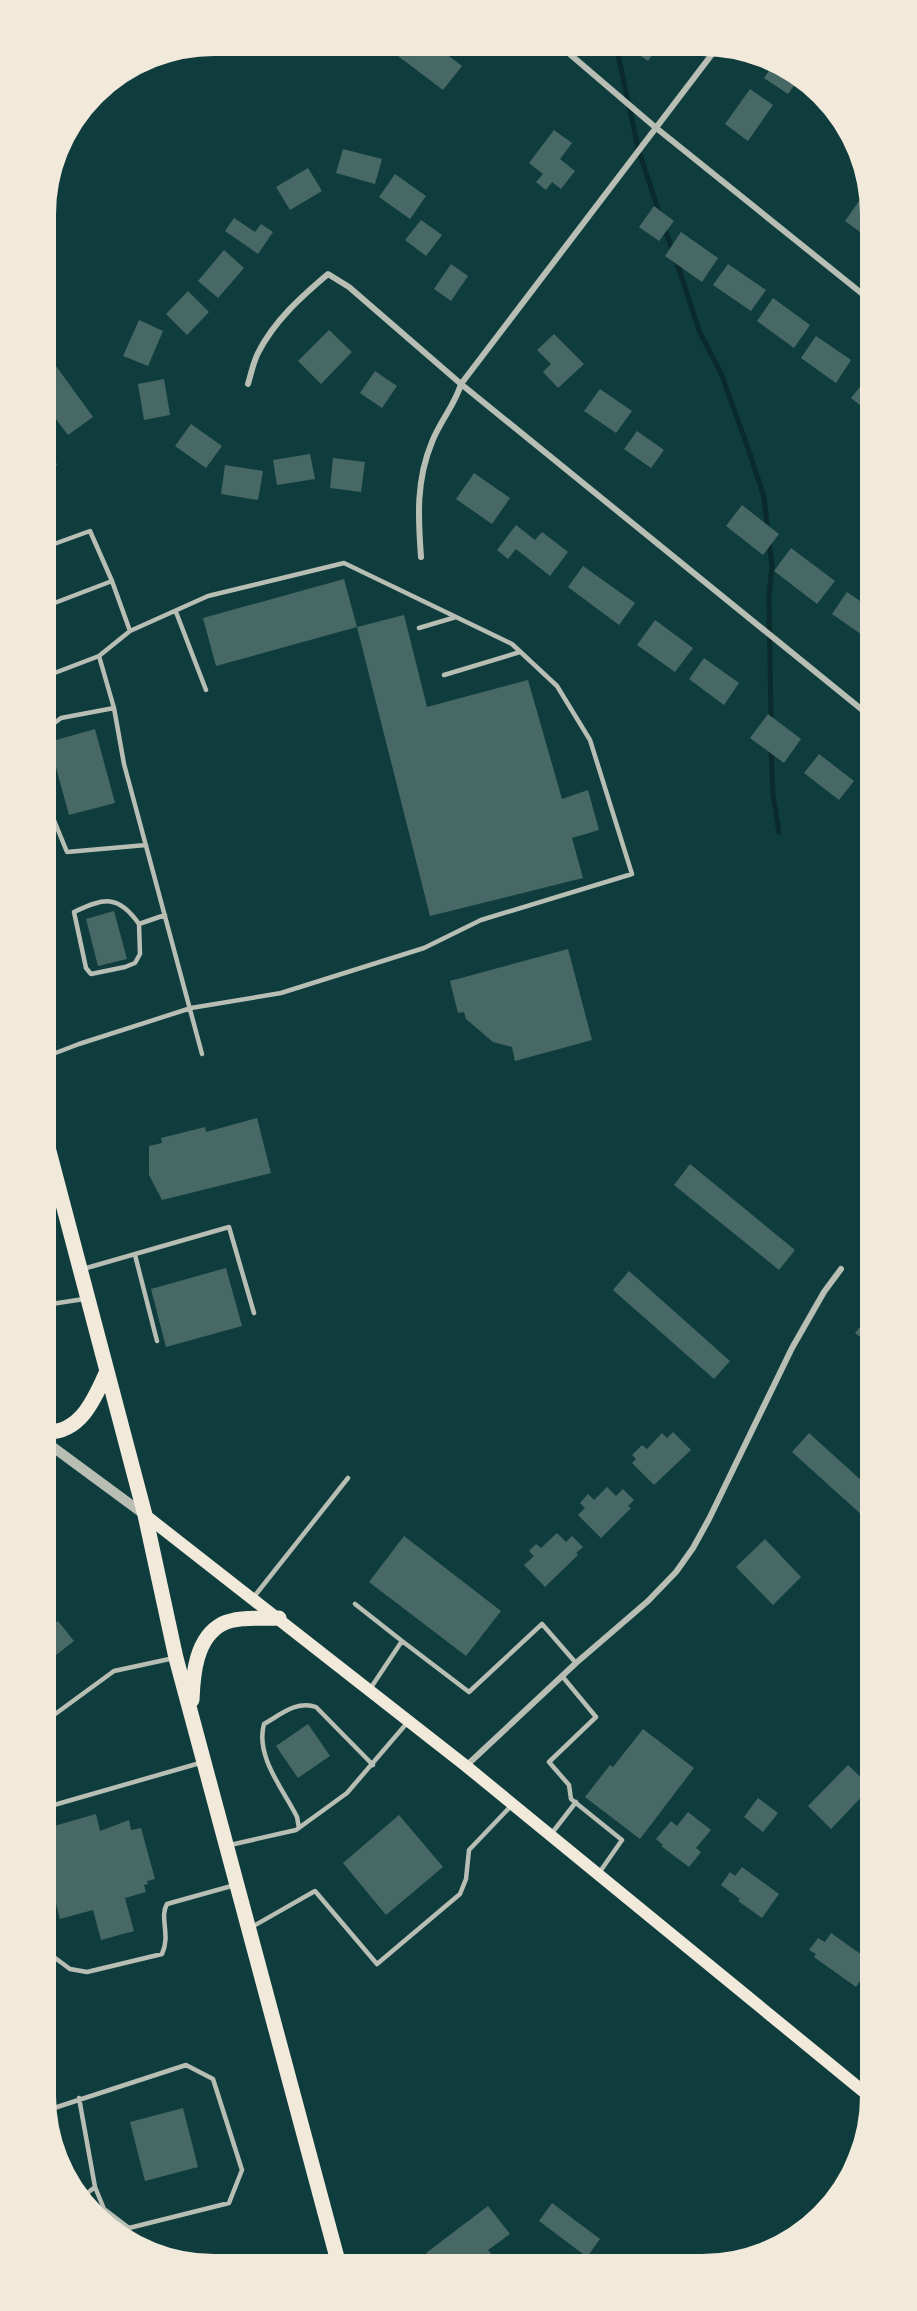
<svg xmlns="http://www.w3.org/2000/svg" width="917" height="2311" viewBox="0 0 917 2311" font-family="Raleway,sans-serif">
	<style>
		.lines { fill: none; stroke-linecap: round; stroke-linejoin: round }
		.stream { stroke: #0a2a2b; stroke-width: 5 }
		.building { fill: #486865 }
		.service { stroke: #b8beb3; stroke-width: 4.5 }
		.minor { stroke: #b8beb3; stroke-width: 6 }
		.tertiary { stroke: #b8beb3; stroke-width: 10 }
		.secondary { stroke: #f1e9da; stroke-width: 12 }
		.primary { stroke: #f1e9da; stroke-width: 15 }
		.rim { fill: none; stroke: #f1e9da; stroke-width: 8 }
	</style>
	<rect width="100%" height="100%" fill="#0f3d3e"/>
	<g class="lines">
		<!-- stream -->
		<path class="stream" d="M616,45l22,103 22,67
			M664,227l9,25
			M676,260l24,73 21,40 28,78 15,46 4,35
			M769,541l3,25 -3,30 2,127
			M771,748l2,47 6,37"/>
	</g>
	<!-- building -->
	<path class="building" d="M396,43h36l30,23 -19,24 -53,-40z
		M624,45h35l-11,16z
		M773,65l26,14 -11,15 -24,-16z
		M750,89l23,16 -25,36 -23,-17z
		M554,130l18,13 -12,16 15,12 -14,18 -9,-7 -6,8 -10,-8 7,-8 -14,-11z
		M343,149l39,10 -7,25 -39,-11z
		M308,168l14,23 -32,19 -14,-23z
		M395,174l31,22 -16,23 -31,-22z
		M869,187v46l-2,4 -22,-16z
		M654,206l20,15 -15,20 -20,-14z
		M234,218l21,14 6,-8 12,8 -15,22 -33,-23z
		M421,220l21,15 -16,21 -21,-16z
		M681,232l37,26 -16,24 -37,-26z
		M224,250l20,18 -26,30 -20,-17z
		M451,264l17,12 -17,25 -17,-12z
		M728,264l38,26 -15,21 -38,-26z
		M188,291l21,21 -22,23 -21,-21z
		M773,298l37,27 -16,23 -37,-27z
		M139,320l24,11 -15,35 -25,-10z
		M329,330l23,22 -31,32 -23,-23z
		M554,334l30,30 -26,24 -15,-16 8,-8 -14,-14z
		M816,336l35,24 -15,23 -35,-25z
		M43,348l50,69 -25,18 -25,-33z
		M375,371l22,15 -15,22 -22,-15z
		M868,377l2,2v34l-19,-15z
		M164,379l6,36 -26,5 -6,-36z
		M600,389l32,22 -16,22 -32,-22z
		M191,424l31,22 -16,22 -31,-22z
		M637,431l27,19 -13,18 -27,-19z
		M310,454l5,25 -38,6 -4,-25z
		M333,458l32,4 -4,30 -31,-4z
		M225,465l38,6 -5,29 -37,-6z
		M474,473l36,25 -18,26 -36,-25z
		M742,505l37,29 -16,21 -37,-29z
		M516,525l19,15 7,-8 26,20 -18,24 -34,-27 -8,10 -11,-9z
		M791,548l44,33 -18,23 -43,-33z
		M583,566l52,37 -16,22 -51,-38z
		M344,579l13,48 -141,39 -13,-48z
		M847,592l23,16 1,33 -39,-27z
		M404,615l23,92 101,-27 34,119 26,-9 11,40 -27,8 11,40 -153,38 -73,-289z
		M655,620l38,28 -18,24 -38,-27z
		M704,658l35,25 -15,22 -35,-26z
		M768,714l33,25 -17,24 -34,-25z
		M95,729l20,74 -46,12 -20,-73z
		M819,754l35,27 -15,19 -35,-27z
		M114,911l13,48 -29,7 -12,-47z
		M568,949l24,91 -77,21 -3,-14 -19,-5 -27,-23 -2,-7 -6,1 -8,-32z
		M257,1118l14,55 -109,27 -13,-25v-29l13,-3 -1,-5 44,-11 1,5z
		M690,1164l105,86 -16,20 -105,-85z
		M226,1268l16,58 -76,21 -15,-58z
		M629,1271l101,90 -16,18 -101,-89z
		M872,1312l1,35 -18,-14z
		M673,1432l18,18 -37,35 -22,-22 4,-4 -4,-4 10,-10 5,4 15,-16 5,5z
		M809,1433l64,58v34l-81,-73z
		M607,1487l9,9 7,-7 11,11 -6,6 3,2 -30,30 -23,-23 7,-7 -5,-5 8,-9 6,6z
		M557,1533l9,9 6,-6 11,11 -7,6 2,2 -33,32 -21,-22 10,-9 -5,-5 7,-7 5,4z
		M404,1536l97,75 -35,45 -97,-74z
		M765,1539l36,38 -28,28 -37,-38z
		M58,1621l16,20 -28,22v-33z
		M308,1724l22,32 -32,22 -22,-32z
		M643,1729l51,39 -54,71 -55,-42 25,-32 3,2z
		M874,1758v20l-10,-10z
		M848,1765l23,22 -40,42 -23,-23z
		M874,1792v17l-5,4 -8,-8z
		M758,1798l20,15 -15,19 -19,-15z
		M688,1812l23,18 -15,18 5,4 -12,15 -28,-21 2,-1 -7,-6 15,-18 6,5z
		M96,1814l4,17 29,-11 2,10 10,-2 14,51 -8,2 1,3 -4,1 2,7 -21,6 9,33 -33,9 -8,-30 -33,9 -13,-50v-41z
		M399,1815l44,52 -57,48 -43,-52z
		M742,1867l37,27 -17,24 -24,-17 2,-2 -19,-14 9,-13 5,4z
		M874,1932v28l-18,27 -42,-30 2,-3 -7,-4 9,-12 7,4 6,-9 31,22 5,-8 -3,-1z
		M183,2108l15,59 -53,14 -15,-59z
		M552,2203l48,36 -13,18 -48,-36z
		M488,2206l22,28 -22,16 11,14 -64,1 -9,-12z"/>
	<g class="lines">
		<!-- service -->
		<path class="service" d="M43,448l11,16 -11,8
			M43,548l47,-17 22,50 18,50
			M44,607l68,-26
			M176,612l30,78
			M419,628l37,-11
			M444,675l76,-23
			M44,677l55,-21 15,52 10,56 78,290
			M44,731l17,-13 53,-10
			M44,796l23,56 79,-7
			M139,924l1,30 -5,9 -10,4 -34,7 -5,-6 -12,-56c30,-14 44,-18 65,12l26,-9
			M45,1057l34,-13 112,-36 90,-15 143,-45 57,-28 151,-46 -42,-134 -33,-54 -45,-42 -168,-81 -136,33 -78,35 -31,25
			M135,1255l22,86
			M83,1269l146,-42 25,86
			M45,1305l39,-6
			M253,1598l95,-120
			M355,1604l47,37
			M562,1676l34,41 -47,45 20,23 2,14 51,41 -23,33
			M370,1689l32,-48 67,51 73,-68 34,39
			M47,1720l67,-49 60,-13
			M47,1807l153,-44
			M299,1828l-2,-11c-14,-28 -42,-61 -33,-93 16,-9 33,-24 52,-17l57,58
			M552,1833l24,-31
			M230,1845l66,-15 51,-37 60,-70
			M250,1928l65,-37 62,73 83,-70 6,-15 3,-29 43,-45
			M47,1952l23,17 17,3 75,-18c9,-19 -3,-37 5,-50l68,-19
			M79,2098l16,89
			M48,2110l138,-45 27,14 29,91 -13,33 -100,25 -25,-19 -9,-22 -14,11
			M809,2230l30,-45 33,-85
			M245,2265h5"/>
		<!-- minor -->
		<path class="minor" d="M558,44l97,83 215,173
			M248,384c3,-10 5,-21 10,-31 16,-32 43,-56 70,-79l21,13 112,97 410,333
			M421,557c-3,-40 -5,-77 11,-115 8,-21 23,-37 29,-58l258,-339
			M466,1766l110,-103 72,-62 28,-29 17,-24 16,-29 83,-171 32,-56 17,-23"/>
		<!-- tertiary -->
		<path class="tertiary" d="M46,1442l99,73"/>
		<!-- secondary -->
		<path class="secondary" d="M145,1515l321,251 409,335"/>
		<!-- primary -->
		<path class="primary" d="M45,1136l100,379 31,143 163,607
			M46,1432c35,1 49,-34 61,-61
			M192,1700c1,-26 4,-62 30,-76 16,-8 40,-5 57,-6"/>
	</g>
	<!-- crop -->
	<path d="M0 0H917V2311H0ZM214 52H702A162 162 0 0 1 864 214V2096A162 162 0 0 1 702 2258H214A162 162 0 0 1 52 2096V214A162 162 0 0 1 214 52Z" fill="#f1e9da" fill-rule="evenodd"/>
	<path class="rim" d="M214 52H702A162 162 0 0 1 864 214V2096A162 162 0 0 1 702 2258H214A162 162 0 0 1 52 2096V214A162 162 0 0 1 214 52Z"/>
</svg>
